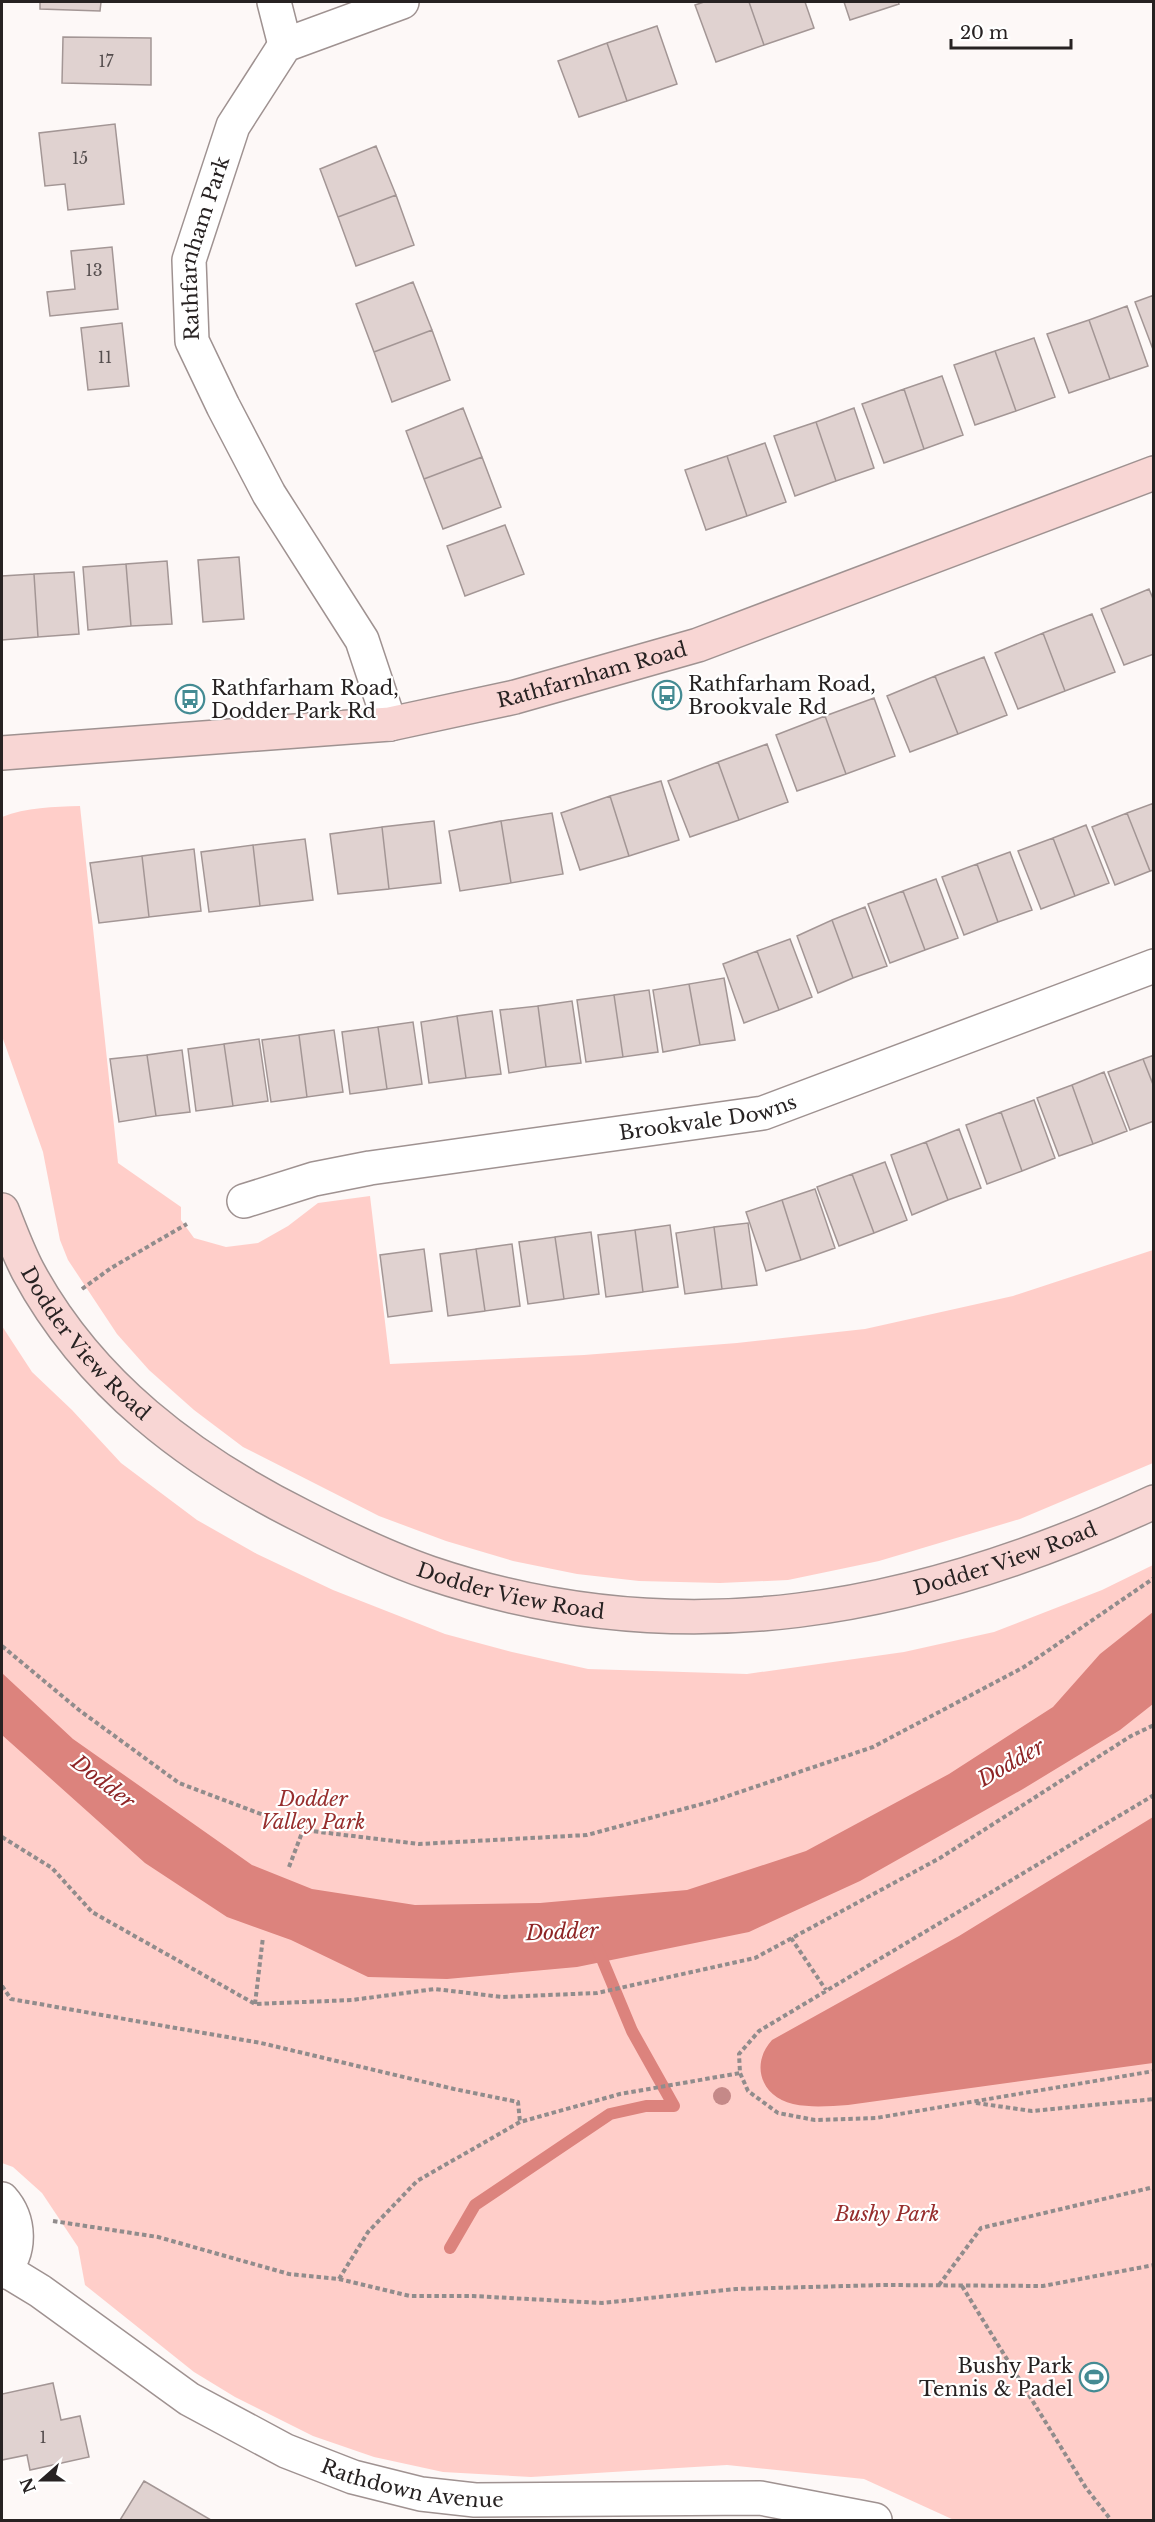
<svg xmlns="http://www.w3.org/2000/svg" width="1155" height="2522" viewBox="0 0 1155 2522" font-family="'Libre Baskerville',serif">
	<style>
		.green { fill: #ffcec9 }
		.water { fill: #dc837d }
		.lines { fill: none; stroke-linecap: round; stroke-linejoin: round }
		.stream { stroke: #dc837d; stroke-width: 12 }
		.building { fill: #e0d2d0; stroke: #a39695; stroke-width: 1.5 }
		.minor-casing { stroke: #9f9291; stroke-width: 36 }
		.secondary-casing { stroke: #9f9291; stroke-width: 36 }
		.path { stroke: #918c8c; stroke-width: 4; stroke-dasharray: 4.5 3; stroke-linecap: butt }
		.minor { stroke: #fff; stroke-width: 33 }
		.secondary { stroke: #f8d6d4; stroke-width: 33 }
		.tree { fill: #c58988 }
		.labels { text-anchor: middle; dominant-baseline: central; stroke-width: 4.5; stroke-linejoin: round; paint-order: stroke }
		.number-label { font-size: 16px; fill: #554e4e }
		.street-label { font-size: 20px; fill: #272222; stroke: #fff }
		.poi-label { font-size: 20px; fill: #272222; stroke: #fff; text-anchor: start }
		.park-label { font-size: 20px; font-style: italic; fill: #972e2d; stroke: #fff }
		.water-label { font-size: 21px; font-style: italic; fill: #8e2526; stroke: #fff }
	</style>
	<rect width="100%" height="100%" fill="#fdf8f7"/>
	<!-- green -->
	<path class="green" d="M80,806l38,357 63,44v13l13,18 32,9 32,-4 30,-17 30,-23 52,-7 20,168 194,-9 153,-12 128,-14 148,-33 140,-46v213l-133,56 -141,42 -91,19 -68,3 -81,-2 -62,-7 -64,-13 -67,-20 -67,-25 -136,-69 -49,-37 -45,-40 -32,-36 -49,-74 -8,-20 -17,-88 -41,-116v-219c24,-10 52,-10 78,-11z
		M2,1326l30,46 40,38 49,53 76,57 60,34 76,36 112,44 67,18 76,17 159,5 157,-22 90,-20 108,-42 51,-25v955h-199l-90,-41 -137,-14 -196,12 -88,-5 -69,-15 -61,-21 -78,-39 -41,-25 -109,-87 -7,-38 -36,-54 -29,-26 -11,-4z"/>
	<!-- water -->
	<path class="water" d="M1153,1612v92l-33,26 -97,59 -163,92 -111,51 -172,35 -130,12 -79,-2 -77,-37 -64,-23 -82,-54 -143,-128v-62l71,66 179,126 60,24 103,16 125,-2 147,-13 119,-39 143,-77 104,-67 47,-53z
		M1153,1817v246l-305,42c-18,1 -36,3 -55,-1 -32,-7 -43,-40 -21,-64l187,-104z"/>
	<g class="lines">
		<!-- stream -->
		<path class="stream" d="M450,2248l25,-43 135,-91 36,-8h28l-42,-75 -35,-84"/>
	</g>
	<!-- building -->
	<path class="building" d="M40,2h61l-1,9 -60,-2z
		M704,2h45l15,43 -48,17 -21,-57z
		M749,2h56l9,26 -50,17z
		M844,2h54l1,2 -49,16z
		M657,26l20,58 -50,17 -20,-58z
		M63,37l88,1v47l-89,-2z
		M607,43l20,58 -48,16 -21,-56z
		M115,124l9,80 -56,6 -3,-26 -20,2 -6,-53z
		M376,146l20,49 -58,22 -18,-48z
		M396,195l18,50 -58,21 -18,-49z
		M112,247l6,62 -68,7 -3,-24 28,-3 -4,-38z
		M413,282l19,48 -58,22 -18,-48z
		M1154,295v57l-19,-50z
		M1127,306l21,60 -38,13 -21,-59z
		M1089,320l21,59 -41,14 -22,-59z
		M122,323l7,63 -41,4 -7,-62z
		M432,330l18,50 -58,22 -18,-50z
		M1034,338l21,59 -39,14 -21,-60z
		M995,351l21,60 -41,14 -21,-60z
		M942,376l21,59 -39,14 -20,-60z
		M904,389l20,60 -40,14 -22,-59z
		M463,408l19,49 -58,22 -18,-48z
		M854,408l20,60 -38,13 -20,-59z
		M816,422l20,59 -41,15 -21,-60z
		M765,443l21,59 -39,14 -20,-60z
		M727,456l20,60 -41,14 -21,-60z
		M482,457l19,50 -58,22 -19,-50z
		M505,525l19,49 -59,22 -18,-50z
		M239,557l5,62 -41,3 -5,-62z
		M167,561l5,63 -41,2 -5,-62z
		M126,564l5,62 -43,4 -5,-63z
		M74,572l5,62 -41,3 -4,-63z
		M34,574l4,63 -36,3v-64z
		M1149,589l5,12v53l-30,11 -23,-56z
		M1092,614l23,58 -50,19 -22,-58z
		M1043,633l22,58 -47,18 -23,-56z
		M984,657l23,58 -49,19 -23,-58z
		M935,676l23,58 -48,18 -23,-56z
		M874,698l21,58 -49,18 -21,-58z
		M825,716l21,58 -49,17 -21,-56z
		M767,744l21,58 -49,18 -21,-58z
		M718,762l21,58 -49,17 -22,-56z
		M661,781l18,59 -50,16 -19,-60z
		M610,796l19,60 -49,14 -19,-57z
		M1154,803v67l-4,1 -23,-58z
		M552,813l11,61 -52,9 -10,-62z
		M1127,813l23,58 -35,14 -23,-58z
		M434,821l7,62 -52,6 -7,-62z
		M501,821l10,62 -51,8 -11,-60z
		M1086,825l23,58 -34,13 -22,-58z
		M382,827l7,62 -51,5 -8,-60z
		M1053,838l22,58 -34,13 -23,-58z
		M305,839l8,61 -53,6 -7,-61z
		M253,845l7,61 -51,6 -8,-60z
		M194,849l7,62 -52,6 -7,-61z
		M1010,852l22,58 -34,12 -21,-58z
		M142,856l7,61 -50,6 -9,-60z
		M977,864l21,58 -34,13 -22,-58z
		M936,879l22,59 -33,12 -22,-59z
		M903,891l22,59 -35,13 -22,-59z
		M865,907l22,59 -34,12 -21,-58z
		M832,920l21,58 -35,15 -21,-57z
		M790,939l22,58 -33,13 -22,-59z
		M757,951l22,59 -35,13 -21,-59z
		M724,978l11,62 -35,5 -11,-61z
		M689,984l11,61 -37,7 -10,-62z
		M649,990l9,62 -35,5 -9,-62z
		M614,995l9,62 -37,5 -9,-62z
		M572,1001l9,62 -35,4 -8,-61z
		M538,1006l8,61 -37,6 -9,-63z
		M492,1011l9,63 -35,4 -9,-62z
		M457,1016l9,62 -37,5 -8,-61z
		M413,1022l9,62 -35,5 -9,-62z
		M378,1027l9,62 -37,5 -8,-62z
		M334,1030l9,62 -36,5 -8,-62z
		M299,1035l8,62 -36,5 -9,-62z
		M259,1039l9,62 -35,5 -9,-62z
		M224,1044l9,62 -37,5 -8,-62z
		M182,1050l8,62 -34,4 -9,-61z
		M147,1055l9,61 -37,6 -9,-63z
		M1154,1055v32l-11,-28z
		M1143,1059l11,28v34l-24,9 -22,-58z
		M1104,1072l23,59 -34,13 -21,-59z
		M1072,1085l21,59 -34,12 -22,-58z
		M1034,1100l21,58 -33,13 -21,-59z
		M1001,1112l21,59 -35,13 -21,-59z
		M959,1129l22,59 -33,12 -22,-58z
		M926,1142l22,58 -36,15 -21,-60z
		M885,1162l22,58 -33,13 -22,-59z
		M852,1174l22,59 -35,13 -22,-59z
		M815,1189l20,59 -34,12 -19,-60z
		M782,1200l19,60 -35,11 -20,-59z
		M748,1223l9,62 -35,4 -8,-62z
		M670,1225l8,62 -35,5 -8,-62z
		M714,1227l8,62 -37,5 -9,-61z
		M635,1230l8,62 -37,5 -8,-62z
		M591,1232l8,62 -35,5 -9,-62z
		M555,1237l9,62 -36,5 -9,-62z
		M512,1244l8,62 -35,5 -9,-62z
		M424,1249l8,62 -44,6 -8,-62z
		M476,1249l9,62 -37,5 -8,-62z
		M53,2383l8,37 19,-4 9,41 -59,13 -3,-15 -25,5v-66z
		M144,2481l67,39h-91z"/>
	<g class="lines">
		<!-- minor casing -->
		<g class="minor-casing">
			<g id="minor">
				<path d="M274,2l11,43"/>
				<path id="s1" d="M390,724l-28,-84 -93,-146 -46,-88 -31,-65 -3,-81 44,-134 52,-81 117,-43"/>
				<path id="s2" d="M244,1201l70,-22 56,-11 393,-55 391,-147"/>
				<path d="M2,2199c18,20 20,53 0,73"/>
				<path id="s3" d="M4,2269l36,22 149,108 97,52 67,26 68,17 54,6 285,-2 115,22"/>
			</g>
		</g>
		<!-- secondary casing -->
		<g class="secondary-casing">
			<g id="secondary">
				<path id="s4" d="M2,753l388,-29 125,-27 183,-52 456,-172"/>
				<path id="s5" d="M2,1210c8,20 16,42 26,61 61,113 162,189 274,245 41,21 84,42 128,57 252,85 488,38 724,-71"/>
			</g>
		</g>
		<!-- path -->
		<path class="path" d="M82,1289l29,-21 76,-44
			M2,1646l77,64 100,73 124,47 116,14 168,-9 126,-34 160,-54 151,-80 130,-89
			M1154,1795l-395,236 -20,23 1,19 8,18 30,22 37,7 61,-2 278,-47
			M2,1837l50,31 40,44 163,92 97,-4 83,-11 67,8 95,-4 158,-35 185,-100 191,-122 23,-11
			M289,1867l14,-37
			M791,1938l35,52
			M2,1986l9,13 250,44 193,46 64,13 2,20
			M255,2004l8,-67
			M976,2103l56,8 122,-12
			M53,2221l105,16 131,37 50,5 71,17h63l129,7 134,-14 148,-4 159,1 111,-21
			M339,2279l29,-47 49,-51 103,-59 100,-28 120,-21
			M939,2285l42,-57 173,-41
			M962,2286l124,202 25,32"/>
		<!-- minor -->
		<use href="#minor" class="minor"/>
		<!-- secondary -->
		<use href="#secondary" class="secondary"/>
	</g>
	<!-- trees -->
	<circle class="tree" cx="722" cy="2096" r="9"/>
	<!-- icons -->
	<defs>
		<g id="bus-ring" transform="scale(1.5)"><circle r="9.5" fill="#fff" stroke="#448b93" stroke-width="1.5"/><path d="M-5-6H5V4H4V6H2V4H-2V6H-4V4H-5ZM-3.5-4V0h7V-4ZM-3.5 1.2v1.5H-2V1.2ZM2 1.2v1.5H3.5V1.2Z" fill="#448b93"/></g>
		<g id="stadium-ring" transform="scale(1.5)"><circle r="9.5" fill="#fff" stroke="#448b93" stroke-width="1.5"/><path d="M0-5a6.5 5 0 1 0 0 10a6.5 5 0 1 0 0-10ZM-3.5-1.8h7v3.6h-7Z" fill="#448b93"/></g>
	</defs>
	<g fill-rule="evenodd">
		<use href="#bus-ring" x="667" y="695"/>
		<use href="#bus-ring" x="190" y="699"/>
		<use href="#stadium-ring" x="1094" y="2377"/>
	</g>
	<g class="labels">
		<!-- number labels -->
		<g class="number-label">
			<text x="106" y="61">17</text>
			<text x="80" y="158">15</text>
			<text x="94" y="270">13</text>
			<text x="105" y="357">11</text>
			<text x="43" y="2437">1</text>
		</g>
		<!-- street labels -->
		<g class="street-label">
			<text stroke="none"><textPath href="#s1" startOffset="528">Rathfarnham Park</textPath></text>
			<text stroke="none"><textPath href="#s4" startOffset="597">Rathfarnham Road</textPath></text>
			<text stroke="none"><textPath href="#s2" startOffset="472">Brookvale Downs</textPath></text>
			<text stroke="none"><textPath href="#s5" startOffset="159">Dodder View Road</textPath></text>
			<text stroke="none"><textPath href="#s5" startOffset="1167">Dodder View Road</textPath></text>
			<text stroke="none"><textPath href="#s5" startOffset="663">Dodder View Road</textPath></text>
			<text stroke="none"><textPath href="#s3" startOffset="468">Rathdown Avenue</textPath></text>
		</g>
		<!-- poi labels -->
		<g class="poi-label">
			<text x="688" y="684">Rathfarham Road,<tspan x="688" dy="23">Brookvale Rd</tspan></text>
			<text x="211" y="688">Rathfarham Road,<tspan x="211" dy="23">Dodder Park Rd</tspan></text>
			<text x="1073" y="2366" text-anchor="end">Bushy Park<tspan x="1073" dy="23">Tennis &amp; Padel</tspan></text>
		</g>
		<!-- park labels -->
		<g class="park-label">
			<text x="313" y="1799">Dodder<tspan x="313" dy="23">Valley Park</tspan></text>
			<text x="887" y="2214">Bushy Park</text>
		</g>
		<!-- water labels -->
		<g class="water-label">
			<text transform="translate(1011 1763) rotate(-30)">Dodder</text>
			<text transform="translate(103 1782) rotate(38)">Dodder</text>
			<text transform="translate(562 1932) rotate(-2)">Dodder</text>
		</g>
	</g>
	<!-- border -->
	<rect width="1155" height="2522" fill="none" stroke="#272222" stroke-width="6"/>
	<!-- north arrow -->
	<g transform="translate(42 2480) rotate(249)" stroke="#ffffff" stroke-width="4.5" paint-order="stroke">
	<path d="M0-4.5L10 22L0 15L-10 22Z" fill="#272222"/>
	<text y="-9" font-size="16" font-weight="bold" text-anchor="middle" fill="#272222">N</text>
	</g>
	<!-- scale -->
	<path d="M951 39v9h120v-9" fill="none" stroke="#272222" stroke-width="3"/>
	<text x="960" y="39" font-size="18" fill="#272222" stroke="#ffffff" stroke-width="4.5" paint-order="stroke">20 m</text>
</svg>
